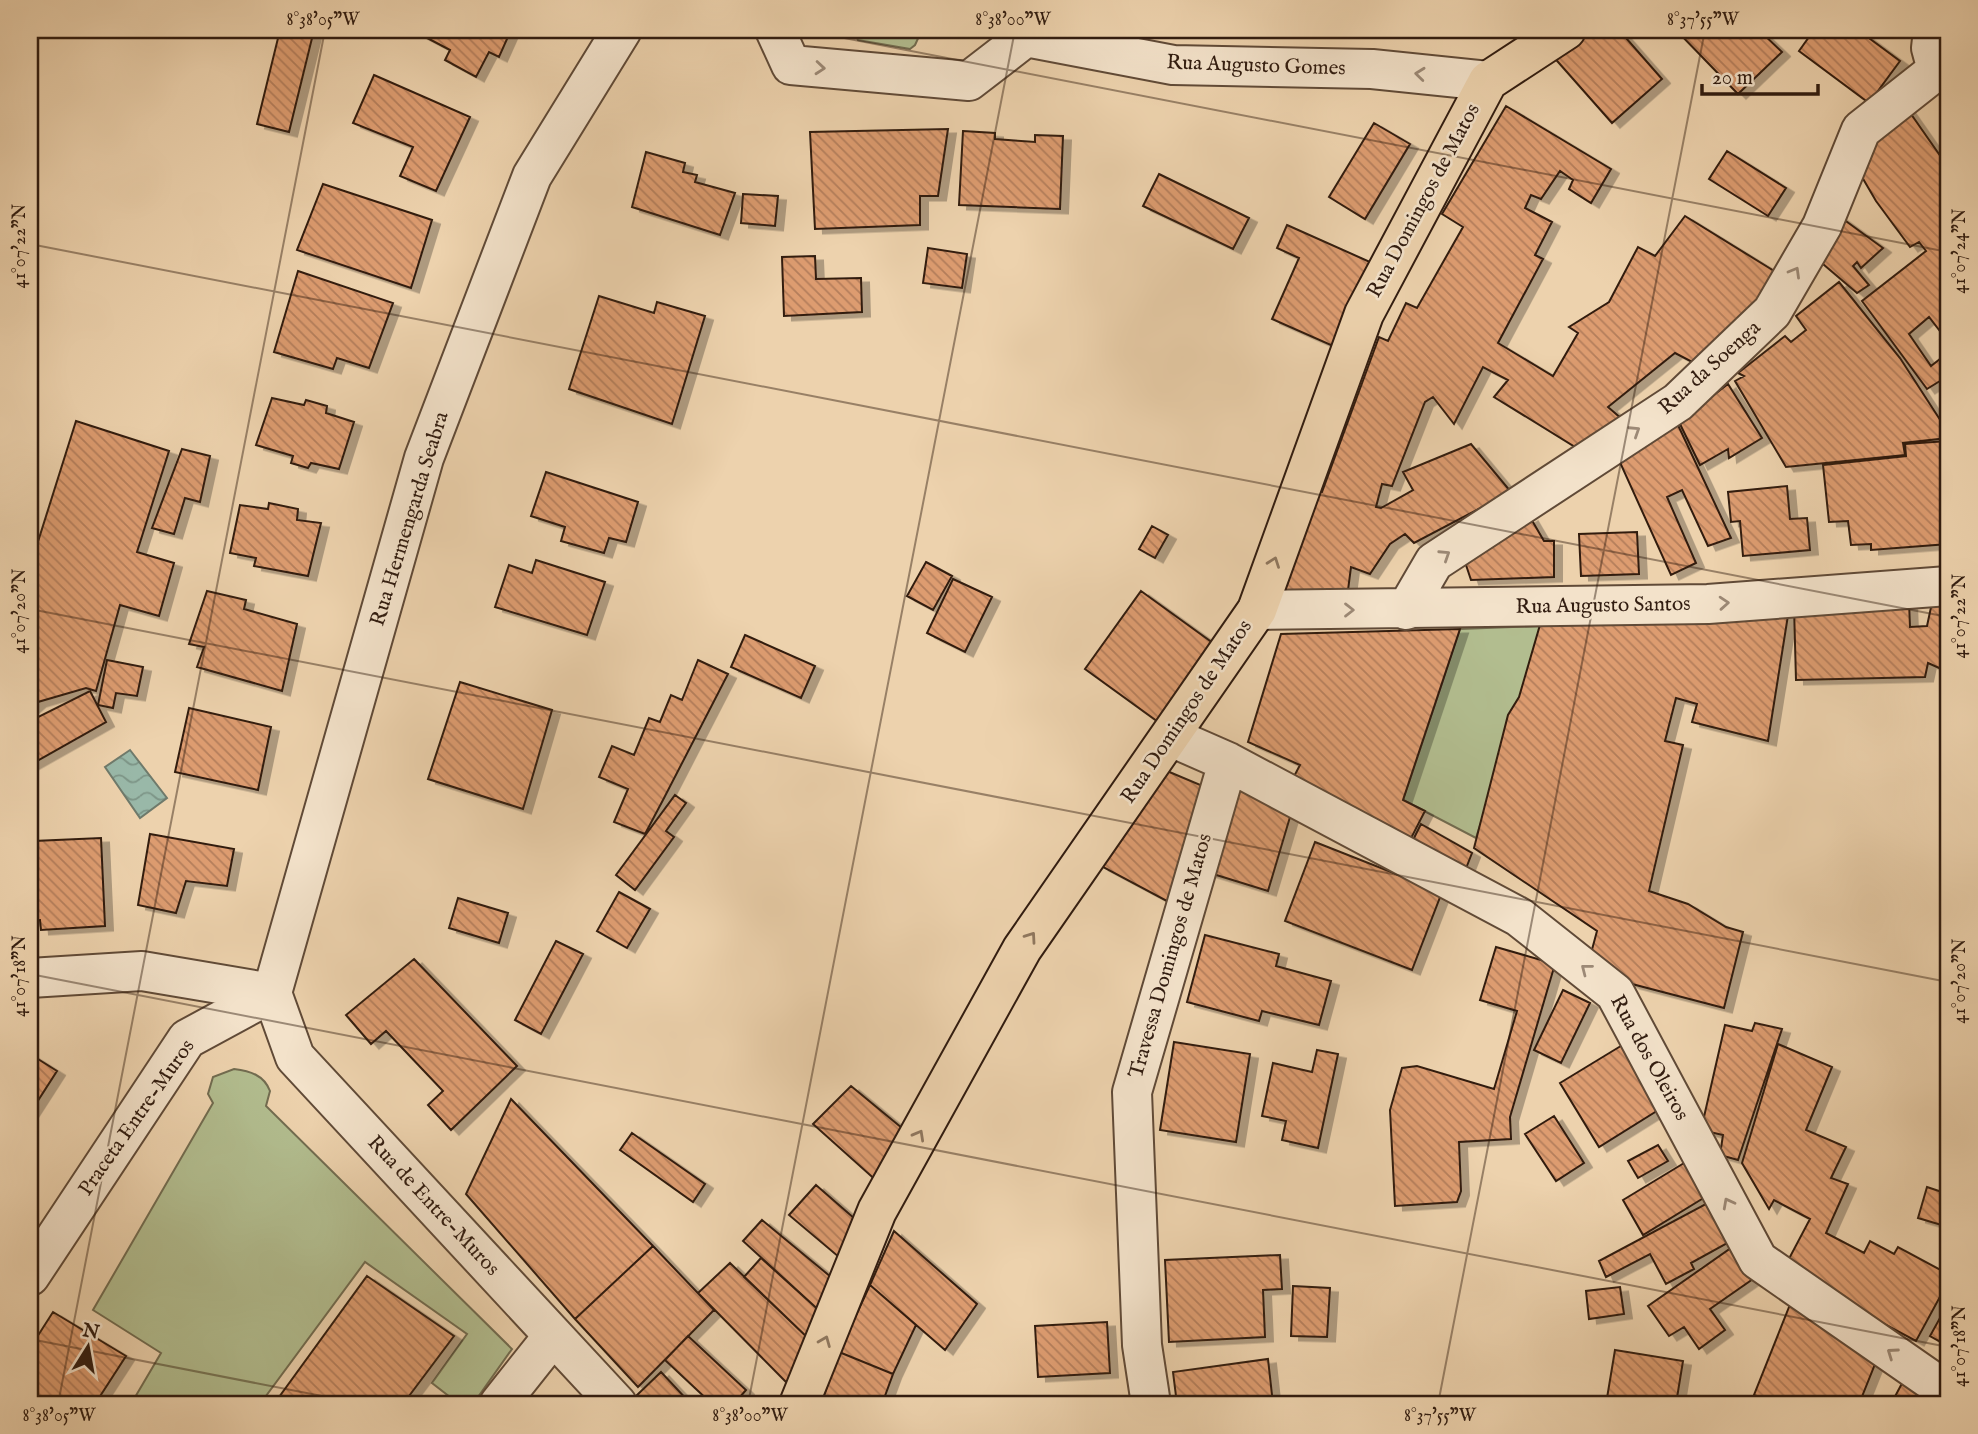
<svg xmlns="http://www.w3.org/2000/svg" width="1978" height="1434" viewBox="0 0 1978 1434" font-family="'IM FELL English',serif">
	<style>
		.grass { fill: #b2bd8f; stroke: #726c50; stroke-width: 2 }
		.water { fill: url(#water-waves); stroke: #6f7a6b; stroke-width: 2 }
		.building { fill: url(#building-back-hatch); stroke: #311c10; stroke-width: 2; filter: url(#shadow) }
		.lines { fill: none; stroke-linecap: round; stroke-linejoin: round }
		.minor-casing { stroke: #604a37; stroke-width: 42 }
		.major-casing { stroke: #311c10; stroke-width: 42 }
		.minor { stroke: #f3e2ca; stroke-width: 38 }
		.major { stroke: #edd2ad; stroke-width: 38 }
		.oneway { stroke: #9c8976 }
		.oneway2 { stroke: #8f775e }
		.ticks { fill: none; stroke: #311c10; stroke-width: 2; stroke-opacity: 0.45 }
		.labels { text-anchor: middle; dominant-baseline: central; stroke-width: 5; stroke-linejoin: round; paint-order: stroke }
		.street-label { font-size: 21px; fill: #311c10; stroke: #f3e2ca }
		.neatline { fill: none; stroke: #311c10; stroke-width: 2.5 }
		.ticks-label { font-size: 18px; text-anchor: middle; fill: #311c10 }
	</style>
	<defs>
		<pattern id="water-waves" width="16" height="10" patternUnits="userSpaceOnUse" patternTransform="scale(1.75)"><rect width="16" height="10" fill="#99b8a8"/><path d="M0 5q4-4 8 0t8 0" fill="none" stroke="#7d9587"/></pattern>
		<pattern id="building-back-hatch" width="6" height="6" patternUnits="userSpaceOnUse" patternTransform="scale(1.75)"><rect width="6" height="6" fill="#dd9c70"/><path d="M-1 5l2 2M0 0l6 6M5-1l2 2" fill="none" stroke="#b47e5b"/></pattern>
		<filter id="shadow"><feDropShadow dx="8" dy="4.5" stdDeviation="0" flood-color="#0004"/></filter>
	</defs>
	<rect width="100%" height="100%" fill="#edd2ad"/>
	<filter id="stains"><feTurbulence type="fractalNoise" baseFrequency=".00286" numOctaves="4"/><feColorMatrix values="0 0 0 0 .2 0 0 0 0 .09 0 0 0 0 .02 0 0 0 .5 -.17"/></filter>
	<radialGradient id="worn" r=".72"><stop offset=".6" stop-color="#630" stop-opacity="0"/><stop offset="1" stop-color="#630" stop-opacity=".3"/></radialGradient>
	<!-- grass -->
	<path class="grass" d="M853,30h68v2l-6,13 -5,4 -52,-9z
		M1543,626l-67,212 -73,-38 57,-171z
		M234,1069c16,2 30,6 36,22l-4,15 246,243 -39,55h-14l-27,-21 35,-49 -102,-72 -105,142h-129l30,-51 -68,-43 120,-207 -5,-9 5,-17z"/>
	<!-- water -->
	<path class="water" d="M130,750l37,48 -27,20 -35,-51z"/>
	<!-- building -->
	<path class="building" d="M280,30h34l-25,102 -32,-8z
		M412,30h99l-12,27 -10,-5 -13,25 -31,-17 5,-10z
		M1579,30h40l43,49 -50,44 -61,-69z
		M1676,30h83l23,22 -44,42z
		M1814,30h44l42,31 -31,42 -70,-52z
		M374,75l96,42 -34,74 -36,-15 13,-29 -60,-24z
		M1904,104l37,53 7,17v163l-2,2 -17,-22 -20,17 22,32 14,-11 3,6 -6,5 6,10 -21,13 -65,-88 64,-50 -7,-9 -9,5 -34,-46 -21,-36z
		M1506,106l105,63 -20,34 -22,-14 4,-9 -13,-9 -19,28 -10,-4 -6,13 27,14 -17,33 8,4 -45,84 55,33 25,-43 -9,-6 40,-25 29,-55 17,9 30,-40 94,58 -21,35 -60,56 -23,-12 -67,54 15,13 -43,30 -86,-53 14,-17 -25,-13 -29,57 -21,-27 -8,5 -33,84 -10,-2 -6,23 5,1 32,-18 -10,-18 68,-28 40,48 -97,51 -9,-9 -15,10 -20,30 -19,-7 -4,31 -75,-7 38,-100 12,1 57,-155 9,4 18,-38 11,5 46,-81 -21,-13z
		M1374,123l36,21 -45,75 -36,-22z
		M948,129l-10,67h-18v29l-105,4 -5,-97z
		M963,131l32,2v6l40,3v-7l28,1 -3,73 -101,-4z
		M1727,151l59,37 -18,28 -59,-37z
		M646,152l39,11 -2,9 14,3 -2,7 40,11 -15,42 -88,-28z
		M1159,174l90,44 -16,31 -90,-43z
		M323,184l109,36 -21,68 -114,-38z
		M743,194l35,2 -3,30 -34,-3z
		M1832,211l51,37 -22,20 -4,-6 -4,4 16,19 -12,8 -47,-40z
		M1287,225l83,37 -37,84 -61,-27 27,-61 -22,-10z
		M928,248l39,6 -5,34 -39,-5z
		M815,256l1,23 45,-1 1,34 -78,4 -2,-59z
		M298,271l95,32 -24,65 -32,-10 -4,11 -59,-17z
		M1839,282l61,76 48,74v6l-45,5 2,12 -119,12 -51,-86 9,-5 -6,-3 47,-37 6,6 15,-12 -10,-14z
		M599,296l55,17 3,-11 48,14 -33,108 -103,-35z
		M1728,384l34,54 -33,20 -1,-9 -28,16 -21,-43z
		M272,398l32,7 2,-5 21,6 -1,7 28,9 -15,47 -28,-6 -3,5 -17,-5 2,-7 -37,-11z
		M76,421l93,30 -32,101 37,11 -15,53 -39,-11 -24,86 -10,-3 -48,14 -8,7v-142z
		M1677,423l54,115 -23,8 -26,-56 -15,7 29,66 -25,12 -53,-117z
		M1948,441v103l-77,6v-6l-20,1 -3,-24 -19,1 -6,-57 83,-9 -1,-12z
		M182,449l28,7 -10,46 -15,-4 -11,36 -22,-6z
		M546,472l92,30 -12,40 -17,-4 -5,15 -43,-12 4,-14 -34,-11z
		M1787,486l3,33 17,-1 3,32 -67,6 -3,-35 -9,1 -3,-30z
		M269,503l29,6 -1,11 24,3 -13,53 -54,-10 2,-8 -26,-5 10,-48 28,4z
		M1530,517l14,24h10v36l-83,3 -7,-21z
		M1152,526l16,9 -13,23 -16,-9z
		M1637,532l2,42 -58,2 -2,-42z
		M536,560l69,22 -18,53 -92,-28 14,-42 23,8z
		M926,562l26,14 -19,34 -26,-14z
		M953,579l39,18 -27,55 -38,-19z
		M207,591l39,9 -2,9 53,15 -15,67 -85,-24 7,-20 -15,-3z
		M1141,591l76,55 -56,78 -76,-55z
		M1948,595v77l-20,-9 -3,14 -129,3 -2,-73 115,-6 1,26 17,-1 6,-28z
		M1789,609l-21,132 -76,-19 5,-18 -21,-6 -11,43 18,4 -34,146 39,13 38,23 17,5 -19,76 -92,-24 -42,-27 7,-26 -123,-83 34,-133 11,-18 23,-79z
		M1460,629l-57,171 22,11 -18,35 -117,-62 10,-19 -52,-23 33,-108z
		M745,635l70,31 -14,32 -70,-31z
		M107,660l36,7 -6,29 -21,-3 -3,15 -15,-3z
		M698,660l30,14 -65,126 -18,34 -31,-12 14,-33 -29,-12 13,-31 22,9 15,-37 11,4 11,-27 11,5z
		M460,682l92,28 -29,99 -95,-30z
		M90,691l16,31 -76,43v-44z
		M189,708l82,19 -13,63 -83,-18z
		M1167,771l43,18 -30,119 -79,-42z
		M1225,785l68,22 -25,84 -71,-22z
		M675,795l11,8 -20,28 8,6 -39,53 -19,-15z
		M1421,824l51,29 -7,18 -55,-25z
		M150,834l84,15 -7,37 -41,-5 -10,32 -38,-8z
		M101,838l4,88 -64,4 -1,-10 -10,1v-45h7l-3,-35z
		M1315,842l127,50 -30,78 -127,-49z
		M619,892l31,17 -23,39 -30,-17z
		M458,898l50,15 -9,30 -50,-15z
		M1205,935l74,19 -3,12 55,15 -12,44 -57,-14 -3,10 -72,-19z
		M556,941l27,13 -42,80 -26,-14z
		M1496,947l59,17 -45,153 1,22 -52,3 2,49 -4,11 -62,4 -5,-96 12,-42 15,-2 77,23 23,-78 -37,-11z
		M414,959l103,107 -66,64 -23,-25 15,-14 -57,-60 -15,13 -25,-29z
		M1563,990l27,13 -29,60 -27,-13z
		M1755,1023l27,6 -44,131 -18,-5 3,-20 -22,-5 24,-105 27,6z
		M1629,1041l39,63 -69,43 -39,-64z
		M1174,1042l76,12 -14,88 -76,-12z
		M1778,1044l54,23 -26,63 40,17 -15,31 17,6 -22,49 38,20 6,-12 24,13 4,-7 50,27v8l-32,59 -133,-71 27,-51 -36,-19 -5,9 -27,-46z
		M1317,1050l21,4 -20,94 -36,-8 4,-19 -24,-5 11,-53 39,9z
		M30,1054l27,17 -27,42z
		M851,1086l57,47 -28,51 -67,-60z
		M511,1099l142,147 -78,73 -109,-125z
		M1554,1116l30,47 -28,18 -31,-47z
		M632,1133l73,51 -12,18 -73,-52z
		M1658,1145l10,16 -30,17 -10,-17z
		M1694,1157l21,34 -72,44 -20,-35z
		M816,1185l47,41 -17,37 -57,-48z
		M1927,1187l21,7v33l-30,-9z
		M1717,1198l21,39 -47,26 3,6 -28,15 -16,-30 -44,23 -7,-16z
		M762,1220l75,62 -14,32 -80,-73z
		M894,1231l83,73 -32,46 -75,-65z
		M1741,1241l22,31 -53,37 15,21 -26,19 -15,-22 -15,9 -21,-30z
		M653,1246l61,64 -76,77 -63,-68z
		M1280,1255l2,34 -19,1 2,47 -96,5 -4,-82z
		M761,1258l62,56 -12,27 -67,-64z
		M730,1263l81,78 -23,43 -90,-91z
		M367,1276l87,60 -51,68h-129z
		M870,1285l46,40 -23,49 -54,-22z
		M1293,1286l37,2 -3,49 -36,-1z
		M1620,1287l4,27 -35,5 -3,-28z
		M1795,1292l84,62 -20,50h-80l-25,-9z
		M1946,1307l2,1v38l-18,-10z
		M53,1312l73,44 -31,48h-65v-56z
		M1107,1322l3,51 -72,4 -3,-51z
		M688,1336l58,54 -12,14h-22l-47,-44z
		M1615,1350l68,11 -7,43h-70z
		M839,1352l54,22 -11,30h-61z
		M1268,1359l5,45h-96l-4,-32z
		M661,1372l30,32h-47l-8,-8z
		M1908,1372l40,32h-57z"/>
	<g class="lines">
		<!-- minor casing -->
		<g class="minor-casing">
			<path id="minor" d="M775,30l16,35 178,16 57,-44
				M1010,30l16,7 147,28 199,4 116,12
				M1933,30l-2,18 6,22
				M1257,610l451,-6 240,-18
				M1406,610l28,-48 244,-160 94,-90 50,-86 39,-96 76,-60 11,-3
				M1171,737l57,25 291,155 96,76 143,267 190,132
				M30,978l112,-7 130,22
				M272,993l152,-535 108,-282 90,-146
				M272,993l23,64 322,347
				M30,1276l157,-237 85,-46
				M499,1404l54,-68
				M1151,1404l-9,-59 -10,-253 96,-330"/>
		</g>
		<!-- major casing -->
		<g class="major-casing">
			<path id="major" d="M799,1404l78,-193 145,-262 235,-339 107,-296 124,-233 78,-51"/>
		</g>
		<!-- minor -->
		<use href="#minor" class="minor"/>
		<!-- major -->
		<use href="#major" class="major"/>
	</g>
	<!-- one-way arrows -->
	<defs><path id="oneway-chevron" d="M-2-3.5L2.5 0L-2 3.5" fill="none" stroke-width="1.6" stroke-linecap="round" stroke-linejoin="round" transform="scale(1.75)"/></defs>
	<g class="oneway">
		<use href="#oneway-chevron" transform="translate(820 68) rotate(5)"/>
		<use href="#oneway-chevron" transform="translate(1420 74) rotate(-174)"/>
		<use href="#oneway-chevron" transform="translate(1795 272) rotate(-60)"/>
		<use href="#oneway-chevron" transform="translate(1635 431) rotate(-33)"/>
		<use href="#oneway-chevron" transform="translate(1445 555) rotate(-33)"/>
		<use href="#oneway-chevron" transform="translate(1724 603) rotate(-4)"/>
		<use href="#oneway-chevron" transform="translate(1349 610)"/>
		<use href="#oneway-chevron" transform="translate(1586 969) rotate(-142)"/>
		<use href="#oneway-chevron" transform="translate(1728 1203) rotate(-118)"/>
		<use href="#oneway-chevron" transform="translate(1892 1353) rotate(-145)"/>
	</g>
	<g class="oneway2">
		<use href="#oneway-chevron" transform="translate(1274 562) rotate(-70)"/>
		<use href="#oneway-chevron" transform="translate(1031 937) rotate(-55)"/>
		<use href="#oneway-chevron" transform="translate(919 1135) rotate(-61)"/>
		<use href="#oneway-chevron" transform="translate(825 1341) rotate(-68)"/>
	</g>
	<!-- ticks -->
	<path class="ticks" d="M803,30l1145,222M30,244l1918,373M30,609l1918,373M30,974l1918,373M30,1339l333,65M58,1404l267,-1374M748,1404l267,-1374M1438,1404l267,-1374"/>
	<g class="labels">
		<!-- street labels -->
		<g class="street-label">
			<text transform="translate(1256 66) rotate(2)">Rua Augusto Gomes</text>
			<text transform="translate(1424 201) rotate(-62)">Rua Domingos de Matos</text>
			<text transform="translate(1710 368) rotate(-42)">Rua da Soenga</text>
			<text transform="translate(410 519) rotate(-73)">Rua Hermengarda Seabra</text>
			<text transform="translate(1603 606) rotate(-1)">Rua Augusto Santos</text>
			<text transform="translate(1187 712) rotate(-56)">Rua Domingos de Matos</text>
			<text transform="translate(1171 956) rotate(-74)">Travessa Domingos de Matos</text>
			<text transform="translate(1649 1058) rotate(61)">Rua dos Oleiros</text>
			<text transform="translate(137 1118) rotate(-55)">Praceta Entre-Muros</text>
			<text transform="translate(433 1206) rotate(47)">Rua de Entre-Muros</text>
		</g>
	</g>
	<!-- margin -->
	<rect width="1978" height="1434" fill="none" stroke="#edd2ad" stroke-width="77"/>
	<!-- north arrow -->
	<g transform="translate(88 1347) rotate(11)" stroke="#f3e2ca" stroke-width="5" paint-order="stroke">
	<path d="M0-5L12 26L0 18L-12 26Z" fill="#311c10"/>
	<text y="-10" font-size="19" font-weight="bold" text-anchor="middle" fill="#311c10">N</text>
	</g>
	<!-- scale -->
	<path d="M1702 84v10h116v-10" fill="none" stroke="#311c10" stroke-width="3.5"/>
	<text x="1712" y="84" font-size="21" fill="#311c10" stroke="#f3e2ca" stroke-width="5" paint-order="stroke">20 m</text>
	<rect x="38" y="38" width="1902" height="1358" class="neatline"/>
	<g class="ticks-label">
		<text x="323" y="25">8°38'05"W</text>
		<text x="1013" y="25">8°38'00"W</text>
		<text x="1703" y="25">8°37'55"W</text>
		<text transform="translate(19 246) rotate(-90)" y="6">41°07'22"N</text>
		<text transform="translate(1959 251) rotate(-90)" y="6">41°07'24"N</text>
		<text transform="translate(19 611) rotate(-90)" y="6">41°07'20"N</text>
		<text transform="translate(1959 616) rotate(-90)" y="6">41°07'22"N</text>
		<text transform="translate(19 976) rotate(-90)" y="6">41°07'18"N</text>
		<text transform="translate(1959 981) rotate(-90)" y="6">41°07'20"N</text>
		<text transform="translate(1959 1346) rotate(-90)" y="6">41°07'18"N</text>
		<text x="59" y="1421">8°38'05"W</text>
		<text x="750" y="1421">8°38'00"W</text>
		<text x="1440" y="1421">8°37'55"W</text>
	</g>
	<rect width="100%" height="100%" filter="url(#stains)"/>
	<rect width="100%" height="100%" fill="url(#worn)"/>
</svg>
